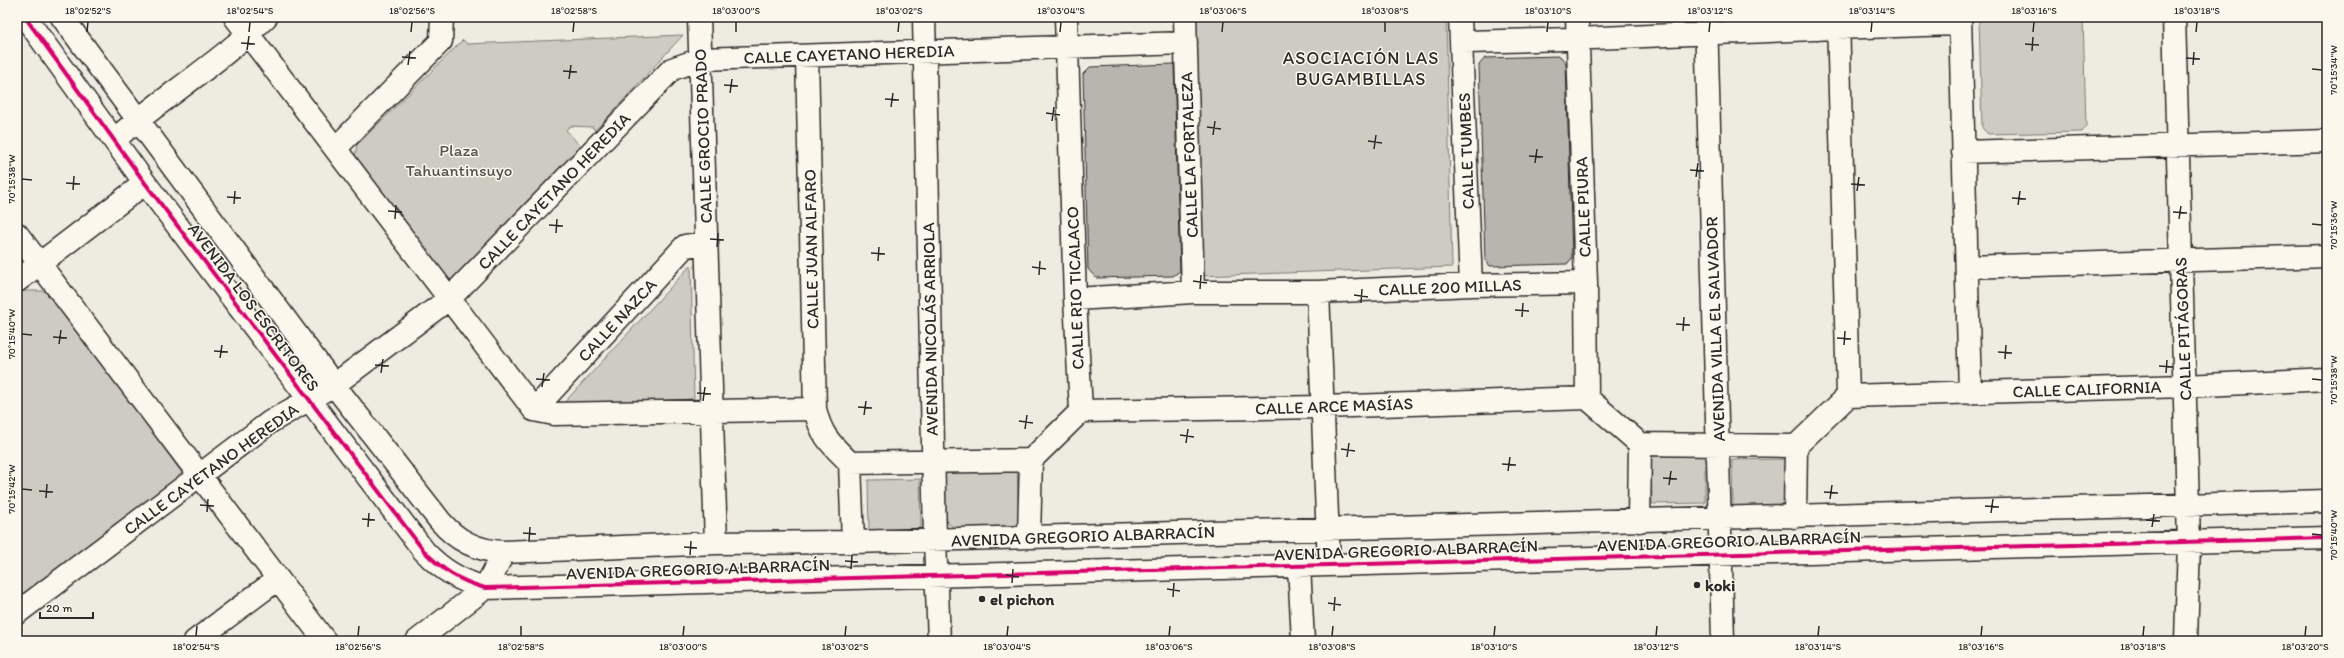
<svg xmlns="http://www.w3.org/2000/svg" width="2344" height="658" viewBox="0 0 2344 658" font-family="Itim,sans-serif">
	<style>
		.green { fill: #cecbc2; stroke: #7c7b76 }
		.building { fill: #b8b5ae; stroke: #2b2b2b }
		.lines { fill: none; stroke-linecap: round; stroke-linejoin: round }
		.minor-casing { stroke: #2b2b2b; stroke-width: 25 }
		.minor { stroke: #fbf7ec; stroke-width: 22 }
		.cycleway-casing { stroke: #fbf7ec; stroke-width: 6 }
		.cycleway { stroke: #d6006c; stroke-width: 4 }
		.ticks { fill: none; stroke: #2b2b2b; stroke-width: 1.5 }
		.poi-dot { fill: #2b2b2b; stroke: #fbf7ec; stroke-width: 1.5 }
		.labels { text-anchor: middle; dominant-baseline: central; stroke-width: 3; stroke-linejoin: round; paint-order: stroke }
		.street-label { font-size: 17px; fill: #2b2b2b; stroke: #fbf7ec }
		.park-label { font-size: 17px; fill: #545351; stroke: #fbf7ec }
		.poi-label { font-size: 17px; font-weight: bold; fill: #2b2b2b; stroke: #fbf7ec; text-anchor: start }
		.neighbourhood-label { font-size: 18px; letter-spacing: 1px; fill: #2b2b2b; stroke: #fbf7ec }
		.neatline { fill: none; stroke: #2b2b2b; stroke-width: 1.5 }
		.ticks-label { font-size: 10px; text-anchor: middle; fill: #2b2b2b }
	</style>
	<rect width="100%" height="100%" fill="#eeebe0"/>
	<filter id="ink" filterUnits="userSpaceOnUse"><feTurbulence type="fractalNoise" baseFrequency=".025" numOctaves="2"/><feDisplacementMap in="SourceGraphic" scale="8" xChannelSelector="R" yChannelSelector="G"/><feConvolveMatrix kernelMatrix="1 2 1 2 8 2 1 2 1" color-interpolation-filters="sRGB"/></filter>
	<g filter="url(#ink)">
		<!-- green -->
		<path class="green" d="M1193,17h253l6,250 -252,9z
			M1979,17h104l3,109 -4,6 -94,2 -6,-6z
			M683,35l-88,96 -2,-4 -23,-1 -4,4 15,17 -121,133 -11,2 -94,-125 2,-12 106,-105 4,4z
			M691,265l3,134 -132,6z
			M23,291h26l139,190 -171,128v-313z
			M1651,456h54v47l-53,1z
			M1786,459v47l-53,1 -1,-47z
			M1017,466l2,63 -60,2 -14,-10v-54z
			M920,479l1,53 -52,1 -1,-53z"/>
		<!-- building -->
		<path class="building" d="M1560,56l6,7 6,195 -5,6 -77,2 -5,-6 -6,-195 6,-7z
			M1174,64l6,207 -7,5 -77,2 -8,-9 -5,-195 7,-7z"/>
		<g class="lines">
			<!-- minor casing -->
			<g class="minor-casing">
				<path id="minor" d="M25,17l120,166 279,368c18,19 36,30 61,37l1842,-50
					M62,17l272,368 106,136c17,20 37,30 64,31l212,-9 137,-1 1474,-41
					M235,17l299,393 20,4 261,-5
					M699,17l17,526
					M924,17l11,523 4,101
					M1185,17l8,275
					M1460,17l11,268
					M1577,17l9,266 1,115
					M1706,17l17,624
					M1838,17l10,379
					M1960,17l10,376
					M2174,17l15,525 -3,99
					M1461,42c167,-3 333,-14 499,-18
					M807,56l8,353c6,27 16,35 35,54l181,-3
					M114,140c49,-43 106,-77 152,-123
					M336,148l105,-107 1,-24
					M1963,152l364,-11
					M17,234l308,407
					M1967,267l360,-11
					M17,281l128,-98
					M1318,292l11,273
					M1075,299l118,-7h125l153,-7 115,-2
					M1848,396l337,-10 142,-7
					M1587,398l53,46 -1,77
					M534,410l151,-164 22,-3
					M1081,411l240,-4 266,-9
					M1640,444l156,2
					M850,463l3,79
					M1795,517l1,-71 52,-50
					M1029,537l2,-77 50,-49 -6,-112 -9,-282
					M1299,566l4,75
					M17,613l253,-191 64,-37 116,-87 222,-229 29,-10 485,-16
					M195,641l83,-62
					M417,641l68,-53 19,-36"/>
			</g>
			<!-- minor -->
			<use href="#minor" class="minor"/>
			<!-- cycleway casing -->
			<g class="cycleway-casing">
				<path id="cycleway" d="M25,17l120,166 279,368c18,19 36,30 61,37l1842,-50"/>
			</g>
			<!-- cycleway -->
			<use href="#cycleway" class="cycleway"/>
		</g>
	</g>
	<!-- ticks -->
	<path class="ticks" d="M87,32l1,-10M249,32l1,-10M411,32l1,-10M573,32l1,-10M736,32v-10M898,32l1,-10M1060,32l1,-10M1222,32l1,-10M1385,32v-10M1547,32l1,-10M1709,32l1,-10M1871,32l1,-10M2033,32l1,-10M2196,32l1,-10M241,43l14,1M2025,44l14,1M247,50l2,-14M2032,51l1,-14M402,57l14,1M2186,58l14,1M408,65l2,-14M2193,65l1,-13M2312,69l10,1M563,71l14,1M569,79l2,-14M724,85l14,1M730,93l2,-14M885,99l14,1M891,107l2,-14M1046,113l14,2M1052,121l2,-14M1207,127l14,2M1213,135l2,-14M1368,141l14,2M1374,149l2,-14M1529,156l14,1M1535,163l2,-14M1690,170l14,1M1696,177l2,-14M22,179l10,1M66,183l14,1M1851,184l14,1M73,190l1,-14M1857,191l2,-14M227,197l14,1M2012,198l14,1M234,204l1,-13M2018,205l2,-14M388,211l14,1M2173,212l14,1M395,219l1,-14M2179,219l2,-13M2312,224l10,1M549,225l14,1M556,233l1,-14M710,239l14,1M717,247l1,-14M871,253l14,1M878,261l1,-14M1032,267l14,2M1039,275l1,-14M1193,281l14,2M1200,289l1,-14M1354,295l14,2M1361,303l1,-14M1515,310l14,1M1522,317l1,-14M1676,324l14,1M1683,331l1,-14M22,334l10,1M53,337l14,1M1837,338l14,1M59,344l2,-14M1844,345l1,-14M214,351l14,1M1998,352l14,1M220,358l2,-13M2005,359l1,-14M375,365l14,1M2159,366l14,1M381,373l2,-14M2166,373l1,-13M536,379l14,1M2312,379l10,1M542,387l2,-14M697,393l14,1M703,401l2,-14M858,407l14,1M864,415l2,-14M1019,421l14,2M1025,429l2,-14M1180,435l14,2M1186,443l2,-14M1341,449l14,2M1347,457l2,-14M1502,464l14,1M1508,471l2,-14M1663,478l14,1M1669,485l2,-14M22,489l10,1M39,491l14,1M1824,492l14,1M46,498l1,-14M1830,499l2,-14M200,505l14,1M1985,506l14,1M207,512l1,-13M1991,513l2,-14M362,519l13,1M2146,520l14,1M368,527l1,-14M2152,527l2,-13M523,533l13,1M2312,534l10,1M529,541l1,-14M684,547l13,1M690,555l1,-14M845,561l13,1M851,569l1,-14M1006,575l13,2M1012,583l1,-14M1167,589l13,2M1173,597l1,-14M1328,603l13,2M1334,611l1,-14M196,636l1,-10M358,636l1,-10M521,636v-10M683,636l1,-10M845,636l1,-10M1007,636l1,-10M1169,636l1,-10M1332,636l1,-10M1494,636l1,-10M1656,636l1,-10M1818,636l1,-10M1981,636l1,-10M2143,636l1,-10M2305,636l1,-10"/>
	<!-- markers -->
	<g class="poi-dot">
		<circle cx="1697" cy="585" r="4"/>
		<circle cx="982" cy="599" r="4"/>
	</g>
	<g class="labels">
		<!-- street labels -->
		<g class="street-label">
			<text transform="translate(849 54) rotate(-2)">CALLE CAYETANO HEREDIA</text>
			<text transform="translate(703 136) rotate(-92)">CALLE GROCIO PRADO</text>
			<text transform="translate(1466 151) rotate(-92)">CALLE TUMBES</text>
			<text transform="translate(1189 155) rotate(-92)">CALLE LA FORTALEZA</text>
			<text transform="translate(554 191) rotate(-46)">CALLE CAYETANO HEREDIA</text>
			<text transform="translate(1583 207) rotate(-92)">CALLE PIURA</text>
			<text transform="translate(811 249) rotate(-91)">CALLE JUAN ALFARO</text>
			<text transform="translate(1450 287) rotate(-2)">CALLE 200 MILLAS</text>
			<text transform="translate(1075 288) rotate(-92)">CALLE RIO TICALACO</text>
			<text transform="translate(254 307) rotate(53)">AVENIDA LOS ESCRITORES</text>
			<text transform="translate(617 320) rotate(-47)">CALLE NAZCA</text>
			<text transform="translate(930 329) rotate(-91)">AVENIDA NICOLÁS ARRIOLA</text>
			<text transform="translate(1715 329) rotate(-92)">AVENIDA VILLA EL SALVADOR</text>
			<text transform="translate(2183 329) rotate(-92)">CALLE PITÁGORAS</text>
			<text transform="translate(2087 389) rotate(-2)">CALLE CALIFORNIA</text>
			<text transform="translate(1334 406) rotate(-2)">CALLE ARCE MASÍAS</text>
			<text transform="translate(211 469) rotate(-36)">CALLE CAYETANO HEREDIA</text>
			<text transform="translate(1083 536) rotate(-2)">AVENIDA GREGORIO ALBARRACÍN</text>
			<text transform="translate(1729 541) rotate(-2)">AVENIDA GREGORIO ALBARRACÍN</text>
			<text transform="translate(1406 550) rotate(-2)">AVENIDA GREGORIO ALBARRACÍN</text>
			<text transform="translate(698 569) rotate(-2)">AVENIDA GREGORIO ALBARRACÍN</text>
		</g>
		<!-- park labels -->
		<g class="park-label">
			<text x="459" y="150">Plaza<tspan x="459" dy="20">Tahuantinsuyo</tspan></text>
		</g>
		<!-- poi labels -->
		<g class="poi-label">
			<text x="1705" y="585">koki</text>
			<text x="990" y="599">el pichon</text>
		</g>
		<!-- neighbourhood labels -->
		<g class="neighbourhood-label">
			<text x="1361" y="58">ASOCIACIÓN LAS<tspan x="1361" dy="21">BUGAMBILLAS</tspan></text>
		</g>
	</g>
	<!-- margin -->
	<rect width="2344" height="658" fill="none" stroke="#fbf7ec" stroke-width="44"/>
	<!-- scale -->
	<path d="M40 612v6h53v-6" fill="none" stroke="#2b2b2b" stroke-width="2"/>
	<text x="46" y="612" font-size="12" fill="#2b2b2b" stroke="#fbf7ec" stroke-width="3" paint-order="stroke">20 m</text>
	<rect x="22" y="22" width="2300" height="614" class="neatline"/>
	<g class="ticks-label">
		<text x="88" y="14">18°02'52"S</text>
		<text x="250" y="14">18°02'54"S</text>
		<text x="412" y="14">18°02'56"S</text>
		<text x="574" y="14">18°02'58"S</text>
		<text x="736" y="14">18°03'00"S</text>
		<text x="899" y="14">18°03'02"S</text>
		<text x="1061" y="14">18°03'04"S</text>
		<text x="1223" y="14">18°03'06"S</text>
		<text x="1385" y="14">18°03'08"S</text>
		<text x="1548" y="14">18°03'10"S</text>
		<text x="1710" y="14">18°03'12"S</text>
		<text x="1872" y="14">18°03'14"S</text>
		<text x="2034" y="14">18°03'16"S</text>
		<text x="2197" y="14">18°03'18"S</text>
		<text transform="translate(2333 70) rotate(-90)" y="4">70°15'34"W</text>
		<text transform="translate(11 179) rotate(-90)" y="4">70°15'38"W</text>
		<text transform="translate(2333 225) rotate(-90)" y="4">70°15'36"W</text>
		<text transform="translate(11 334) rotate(-90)" y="4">70°15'40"W</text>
		<text transform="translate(2333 380) rotate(-90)" y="4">70°15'38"W</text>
		<text transform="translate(11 489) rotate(-90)" y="4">70°15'42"W</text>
		<text transform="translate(2333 535) rotate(-90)" y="4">70°15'40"W</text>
		<text x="196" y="650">18°02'54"S</text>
		<text x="358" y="650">18°02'56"S</text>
		<text x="521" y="650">18°02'58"S</text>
		<text x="683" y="650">18°03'00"S</text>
		<text x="845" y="650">18°03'02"S</text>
		<text x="1007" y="650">18°03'04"S</text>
		<text x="1169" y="650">18°03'06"S</text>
		<text x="1332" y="650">18°03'08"S</text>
		<text x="1494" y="650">18°03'10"S</text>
		<text x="1656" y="650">18°03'12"S</text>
		<text x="1818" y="650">18°03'14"S</text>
		<text x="1981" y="650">18°03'16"S</text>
		<text x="2143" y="650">18°03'18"S</text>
		<text x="2305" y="650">18°03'20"S</text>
	</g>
</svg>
